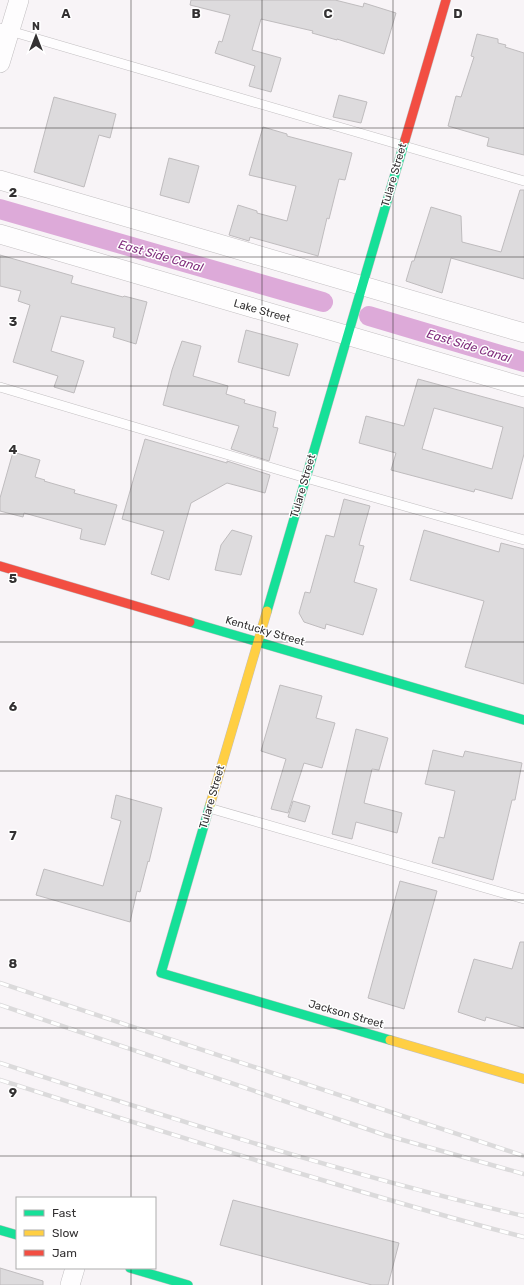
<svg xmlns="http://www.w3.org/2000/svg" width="524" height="1285" viewBox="0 0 524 1285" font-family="Rubik,sans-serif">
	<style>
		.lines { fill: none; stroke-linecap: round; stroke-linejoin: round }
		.canal { stroke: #ddaad9; stroke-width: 20 }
		.building { fill: #dddbdd; stroke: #bfbcbe; fill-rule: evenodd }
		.lane-casing { stroke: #c2bfc1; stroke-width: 10 }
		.street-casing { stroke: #c2bfc1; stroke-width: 20 }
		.fast-casing { stroke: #c2bfc1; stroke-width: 10 }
		.slow-casing { stroke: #c2bfc1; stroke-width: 10 }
		.jam-casing { stroke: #c2bfc1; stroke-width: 10 }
		.lane { stroke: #fefdfe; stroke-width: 9 }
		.street { stroke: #fefdfe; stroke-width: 19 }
		.fast { stroke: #16e098; stroke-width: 9 }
		.slow { stroke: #ffcf43; stroke-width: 9 }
		.jam { stroke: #f24e42; stroke-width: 9 }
		.rail-casing { stroke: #dbdadb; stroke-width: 4.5 }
		.rail { stroke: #fff; stroke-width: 3; stroke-dasharray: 9; stroke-linecap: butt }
		.grid { fill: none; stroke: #333132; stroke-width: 1; stroke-opacity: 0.55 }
		.labels { text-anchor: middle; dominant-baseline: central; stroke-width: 3; stroke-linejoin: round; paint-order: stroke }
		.street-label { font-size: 11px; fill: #333132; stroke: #fff }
		.water-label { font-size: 12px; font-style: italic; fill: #802d7d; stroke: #fff }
		.grid-label { font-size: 13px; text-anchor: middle; font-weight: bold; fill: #333132; stroke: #fff; stroke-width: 3; stroke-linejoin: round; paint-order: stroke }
	</style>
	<rect width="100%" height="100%" fill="#f8f4f7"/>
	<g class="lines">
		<!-- canal -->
		<path class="canal" d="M0,209l323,93
			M369,316l155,46"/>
	</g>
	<!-- building -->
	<path class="building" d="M191,0h144l28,7 1,-4 32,10 -12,41 -47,-15v1l-25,-7 1,-2 -52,-12 -9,31 29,8 -10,34 -22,-6 6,-20 -40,-13 4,-12 3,1 8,-27 -40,-10z
		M477,34l21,5v4l8,2 -1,2 19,6v102l-37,-9 2,-8 -41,-12 8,-30 5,1 13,-40 -3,-1z
		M339,95l28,7 -6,21 -28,-6z
		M54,97l62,17 -6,24 -11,-3 -15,52 -50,-15z
		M263,127l24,7v2l65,17 -7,27 -6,-1 -10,40 -2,-1 -9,38 -68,-19 -1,4 -20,-6 9,-30 19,6v2l30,8 9,-35 -47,-11z
		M169,158l30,8 -10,37 -29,-8z
		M520,190h4v89l-73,-21 -9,35 -36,-12 6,-20h2l17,-54 30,9 1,26 39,10z
		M0,255l73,21 -2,7 52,14 1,-1 23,6 -11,42 -23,-7 2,-9 -54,-12 -10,35 33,10 -10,32 -20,-6 4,-11 -45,-14 17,-57 -12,-4 3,-10 -21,-5z
		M246,330l52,14 -9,32 -51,-14z
		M182,341l19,5 -8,30 35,10 -2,8 19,6 -1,3 32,9 -3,15 5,1 -9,33 -38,-12 8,-23 -76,-21 9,-35z
		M418,379l106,29v46l-12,45 -37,-10 -1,3 -83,-22 5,-17 -37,-10 7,-27 38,10zM434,408l69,19 -11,42 -70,-20z
		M145,439l82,24v-2l43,14 -5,18 -38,-10 -36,20 -22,77 -18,-6 13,-43 -42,-12z
		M13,452l27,8 -5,17 10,3 -1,1 31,9 -1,3 43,12 -12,40 -25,-6 2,-10 -58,-16 -1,4 -23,-6v-13z
		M344,499l26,7 -11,39 5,1 -10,36 23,7 -14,46 -37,-11 -1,5 -21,-7 -5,-9 6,-21 5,1 16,-58 8,2z
		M232,530l20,6 -11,39 -26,-5 6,-25z
		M424,530l75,22 2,-9 23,6v135l-59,-17 19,-66 -74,-21z
		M280,685l42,11 -6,22 19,5 -13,45 -18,-5 -16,50 -17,-4 15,-50 -25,-8z
		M356,729l32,9 -9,32 -7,-1 -8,34 38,10 -5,20 -41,-11 -4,17 -20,-5z
		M433,750l30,7 2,-6 57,12 -7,37h-3l-19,80 -61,-17 7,-26 5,1 11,-47 -30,-7z
		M116,795l46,13 -13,54 -1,-1 -8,31 -3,-1 -7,31 -94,-27 8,-26 59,17 18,-65 -10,-3z
		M293,801l17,5 -5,16 -17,-5z
		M400,881l37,10 -33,118 -36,-11z
		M520,942h4v86l-38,-11 -1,4 -27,-9 16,-53 38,10z
		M233,1200l166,43 -11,42h-16l-152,-40z
		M0,1268l43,13v4h-43z"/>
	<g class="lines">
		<!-- lane casing -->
		<g class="lane-casing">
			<path id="lane" d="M0,28l524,153
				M0,387l306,91 218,62
				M209,808l315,91"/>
		</g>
		<!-- street casing -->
		<g class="street-casing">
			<path id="street" d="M0,63l19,-63
				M0,180l524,153
				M0,234l524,153
				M70,1285l5,-17"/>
		</g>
		<!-- fast casing -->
		<g class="fast-casing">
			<path id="fast" d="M267,611l138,-471
				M190,622l334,98
				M210,805l-49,168 229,67
				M0,1230l17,5
				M130,1268l58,17"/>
		</g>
		<!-- slow casing -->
		<g class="slow-casing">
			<path id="slow" d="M210,805l57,-194
				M390,1040l134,39"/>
		</g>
		<!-- jam casing -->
		<g class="jam-casing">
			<path id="jam" d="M405,140l41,-140
				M0,566l190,56"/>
		</g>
		<!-- lane -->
		<use href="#lane" class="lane"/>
		<!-- street -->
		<use href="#street" class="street"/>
		<!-- fast -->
		<use href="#fast" class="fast"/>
		<!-- slow -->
		<use href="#slow" class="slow"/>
		<!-- jam -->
		<use href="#jam" class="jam"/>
		<!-- rail casing -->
		<g class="rail-casing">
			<path id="rail" d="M0,983l524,173
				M0,1005l385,130 139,39
				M0,1063c173,56 347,112 524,153
				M0,1080c104,33 207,66 312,97 70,21 141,42 212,60"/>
		</g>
		<!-- rail -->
		<use href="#rail" class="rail"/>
	</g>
	<!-- grid -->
	<path class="grid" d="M131,0v1198M262,0v1285M393,0v1285M0,128h524M0,257h524M0,386h524M0,514h524M0,642h524M0,771h524M0,900h524M0,1028h524M0,1156h524M131,1268v17"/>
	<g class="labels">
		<!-- street labels -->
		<g class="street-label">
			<text transform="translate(394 175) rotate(-74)">Tulare Street</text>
			<text transform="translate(262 311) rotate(16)">Lake Street</text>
			<text transform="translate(303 486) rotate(-74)">Tulare Street</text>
			<text transform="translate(265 631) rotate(16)">Kentucky Street</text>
			<text transform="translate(212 797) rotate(-74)">Tulare Street</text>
			<text transform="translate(346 1014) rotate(16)">Jackson Street</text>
		</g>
		<!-- water labels -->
		<g class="water-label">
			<text transform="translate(161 256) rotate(16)">East Side Canal</text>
			<text transform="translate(469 346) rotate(17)">East Side Canal</text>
		</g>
	</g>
	<g class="grid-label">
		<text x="66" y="18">A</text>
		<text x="196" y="18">B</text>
		<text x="328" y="18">C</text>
		<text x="458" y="18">D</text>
		<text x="13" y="197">2</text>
		<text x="13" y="326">3</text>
		<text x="13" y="454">4</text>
		<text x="13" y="583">5</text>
		<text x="13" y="711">6</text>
		<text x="13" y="840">7</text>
		<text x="13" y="968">8</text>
		<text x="13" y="1097">9</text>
	</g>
	<!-- legend -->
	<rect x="16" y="1197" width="140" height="72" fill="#ffffff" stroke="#adadad"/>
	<rect x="24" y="1210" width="20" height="6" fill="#16e098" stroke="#adadad"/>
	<text x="52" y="1217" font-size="12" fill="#333132">Fast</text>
	<rect x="24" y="1230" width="20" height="6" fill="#ffcf43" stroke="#adadad"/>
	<text x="52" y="1237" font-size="12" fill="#333132">Slow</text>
	<rect x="24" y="1250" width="20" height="6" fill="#f24e42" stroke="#adadad"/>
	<text x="52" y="1257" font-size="12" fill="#333132">Jam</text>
	<!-- north arrow -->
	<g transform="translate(36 36)" stroke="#ffffff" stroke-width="3" paint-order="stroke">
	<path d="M0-3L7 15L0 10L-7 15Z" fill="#333132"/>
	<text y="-6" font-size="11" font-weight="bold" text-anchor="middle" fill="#333132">N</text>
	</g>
</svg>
